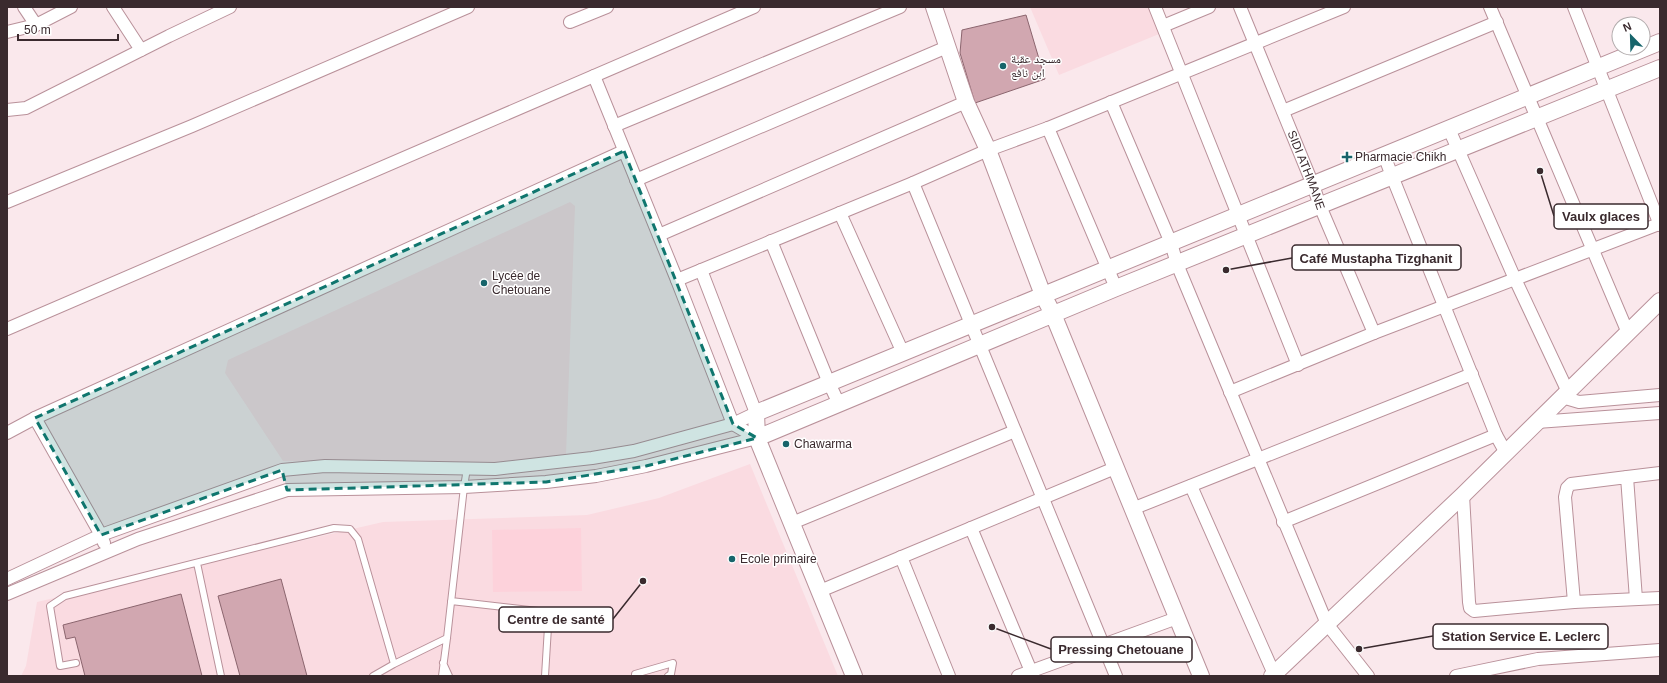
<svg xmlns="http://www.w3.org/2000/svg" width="1667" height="683" viewBox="0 0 1667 683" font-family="Arial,'Noto Naskh Arabic',sans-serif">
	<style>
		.built { fill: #fadbe1 }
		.green { fill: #fdd2db }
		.building { fill: #d1a7b0; stroke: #8b656e }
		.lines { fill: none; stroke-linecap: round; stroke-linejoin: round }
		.lane-casing { stroke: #b9919a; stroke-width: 8 }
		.street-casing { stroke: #b9919a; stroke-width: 14 }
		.secondary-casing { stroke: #b9919a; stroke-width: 18 }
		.lane { stroke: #fff; stroke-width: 6 }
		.street { stroke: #fff; stroke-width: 12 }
		.secondary { stroke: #fff; stroke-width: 16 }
		.marked { fill: #0f766e; fill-opacity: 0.2; stroke: #0f766e; stroke-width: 3; stroke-dasharray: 8 5; stroke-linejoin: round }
		.poi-dot { fill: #17656b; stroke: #fff; stroke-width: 1.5 }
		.labels { text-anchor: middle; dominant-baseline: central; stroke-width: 3; stroke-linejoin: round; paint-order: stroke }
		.poi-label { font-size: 12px; fill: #3a2a2e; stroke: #fff; text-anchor: start }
		.street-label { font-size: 12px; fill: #3a2a2e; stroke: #fff }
		.leader { fill: none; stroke: #3a2a2e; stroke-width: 1.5 }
		.callout-dot { fill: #3a2a2e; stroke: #fff; stroke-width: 1.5 }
		.callout { fill: #fff; stroke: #3a2a2e; stroke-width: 1.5 }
		.callout-label { font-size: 13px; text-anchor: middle; font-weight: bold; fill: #3a2a2e }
	</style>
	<rect width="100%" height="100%" fill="#fae8ec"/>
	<!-- built -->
	<path class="built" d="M1030,7h118l11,27 -100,41z
		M570,202l5,4 -9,249 -78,8 -205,-2 -58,-88 3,-13z
		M750,464l88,212h-817l5,-10 11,-64 346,-80 204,-7 72,-17z"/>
	<!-- green -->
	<path class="green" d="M581,528l1,63 -89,1 -1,-62z"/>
	<!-- building -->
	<path class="building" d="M1026,15l19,64 -70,24 -15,-50 2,-23z
		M281,579l26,97h-67l-22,-80z
		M181,594l21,82h-117l-10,-39 -9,2 -3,-14z"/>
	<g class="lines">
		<!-- lane casing -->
		<g class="lane-casing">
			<path id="lane" d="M197,563l24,113
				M451,601l87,10 8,6 2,10 -3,49
				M76,663l-16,3 -10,-60 15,-10 269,-68 16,1 8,10 36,125 53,-26
				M443,663l6,13
				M373,676l21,-12
				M442,676l5,-38 17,-151 3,-19
				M635,676v-2l38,-11 -2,11 -3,2"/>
		</g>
		<!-- street casing -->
		<g class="street-casing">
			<g id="street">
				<path d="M24,7l12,18"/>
				<path d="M113,7l28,43"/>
				<path d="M1155,7l143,358"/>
				<path id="s1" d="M1240,7l73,178 7,21 54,127"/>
				<path d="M1490,7l138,326"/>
				<path d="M1574,7l86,218"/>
				<path d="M570,22l37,-15"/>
				<path d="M1163,26l46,-19"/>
				<path d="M7,32l29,-7 35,-18"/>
				<path d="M594,76l83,204 236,-97 75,-33 60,-22 296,-121"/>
				<path d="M1111,102l60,141 6,21 150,360 41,52"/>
				<path d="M7,110l19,-2 143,-72 61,-29"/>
				<path d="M1283,111l214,-89"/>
				<path d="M614,126l286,-119"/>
				<path d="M1048,128l68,160"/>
				<path d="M1449,129l66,150 53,113"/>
				<path d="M1384,155l8,21 104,259 10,18"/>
				<path d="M636,180l311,-133"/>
				<path d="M913,183l203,493"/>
				<path d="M7,202l185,-76 276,-119"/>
				<path d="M840,213l63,140"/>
				<path d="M659,235l307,-133"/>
				<path d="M771,241l58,142 10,21"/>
				<path d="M677,280l56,144 24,14"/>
				<path d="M7,329l747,-322"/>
				<path d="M1230,392l144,-59 285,-109"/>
				<path d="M1562,397l17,5 81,-7"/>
				<path d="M35,418l589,-267"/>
				<path d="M1537,422l123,-9"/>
				<path d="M7,433l28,-15 66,117 3,8"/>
				<path d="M1627,477l33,-4"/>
				<path d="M1191,486l83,188"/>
				<path d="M1463,495l6,107 1,6 4,3 100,-9 86,-4"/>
				<path d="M1132,509l340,-135"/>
				<path d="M1283,522l213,-87"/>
				<path d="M792,523l223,-92"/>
				<path d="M971,528l62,148"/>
				<path d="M901,557l48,119"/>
				<path d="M7,579l94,-44 181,-65 43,-4 170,3 97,-11 42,-7 99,-27 23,-11 -55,-143"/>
				<path d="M820,591l295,-123"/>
				<path d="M7,594l131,-55 149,-49 177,-3 82,-5 50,-6 50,-10 111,-28"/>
				<path d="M1574,602l-9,-105 2,-9 4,-4 56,-7 9,122"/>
				<path d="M1018,676l159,-58"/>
				<path d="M1456,676l82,-17 122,-9"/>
			</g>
		</g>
		<!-- secondary casing -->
		<g class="secondary-casing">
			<path id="secondary" d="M934,7l32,95 22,48 55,145 10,19 148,362
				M757,438l359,-150 544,-220
				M854,676l-97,-238 -1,-25 904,-371
				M1272,676l191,-181 197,-194"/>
		</g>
		<!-- lane -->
		<use href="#lane" class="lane"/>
		<!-- street -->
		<use href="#street" class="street"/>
		<!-- secondary -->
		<use href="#secondary" class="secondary"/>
	</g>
	<!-- marked area -->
	<path class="marked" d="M624,151l109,273 24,14 -111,28 -100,16 -259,8 -5,-20 -181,65 -66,-117z"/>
	<!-- markers -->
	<g class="poi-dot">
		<circle cx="1003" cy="66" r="4"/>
		<path d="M1345 151h4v4h4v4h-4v4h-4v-4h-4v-4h4z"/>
		<circle cx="484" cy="283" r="4"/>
		<circle cx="786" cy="444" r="4"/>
		<circle cx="732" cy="559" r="4"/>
	</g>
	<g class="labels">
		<!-- poi labels -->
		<g class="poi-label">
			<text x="1011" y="59">مسجد عقبة<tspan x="1011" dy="14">ابن نافع</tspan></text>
			<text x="1355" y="157">Pharmacie Chikh</text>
			<text x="492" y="276">Lycée de<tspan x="492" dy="14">Chetouane</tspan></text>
			<text x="794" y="444">Chawarma</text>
			<text x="740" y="559">Ecole primaire</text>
		</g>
		<!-- street labels -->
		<g class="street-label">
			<text stroke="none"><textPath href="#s1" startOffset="176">SIDI ATHMANE</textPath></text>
		</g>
	</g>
	<!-- callouts -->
	<path class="leader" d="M1540 171L1554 216M1226 270L1292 258M643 581L613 619M1359 649L1433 636M992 627L1051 649"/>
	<g class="callout-dot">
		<circle cx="1540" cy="171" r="4"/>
		<circle cx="1226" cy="270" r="4"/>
		<circle cx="643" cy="581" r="4"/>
		<circle cx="1359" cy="649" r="4"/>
		<circle cx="992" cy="627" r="4"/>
	</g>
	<g class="callout">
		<rect x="1554" y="204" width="94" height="25" rx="4"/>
		<rect x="1292" y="245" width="169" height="25" rx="4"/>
		<rect x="499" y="607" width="114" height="25" rx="4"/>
		<rect x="1433" y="624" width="175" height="25" rx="4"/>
		<rect x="1051" y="637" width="141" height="25" rx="4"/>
	</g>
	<g class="callout-label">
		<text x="1601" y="221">Vaulx glaces</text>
		<text x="1376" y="263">Café Mustapha Tizghanit</text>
		<text x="556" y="624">Centre de santé</text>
		<text x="1521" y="641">Station Service E. Leclerc</text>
		<text x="1121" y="654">Pressing Chetouane</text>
	</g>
	<!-- border -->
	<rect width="1667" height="683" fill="none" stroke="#3a2a2e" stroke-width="16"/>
	<!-- north arrow -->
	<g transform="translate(1631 36) rotate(337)"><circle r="19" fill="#ffffff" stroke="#b0aaab"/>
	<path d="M0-3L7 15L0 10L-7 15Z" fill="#17656b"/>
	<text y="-6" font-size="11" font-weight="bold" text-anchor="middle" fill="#3a2a2e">N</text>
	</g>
	<!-- scale -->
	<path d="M18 34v6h100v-6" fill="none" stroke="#3a2a2e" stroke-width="2"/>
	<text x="24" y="34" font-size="12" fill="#3a2a2e" stroke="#ffffff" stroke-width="3" paint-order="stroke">50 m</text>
</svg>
